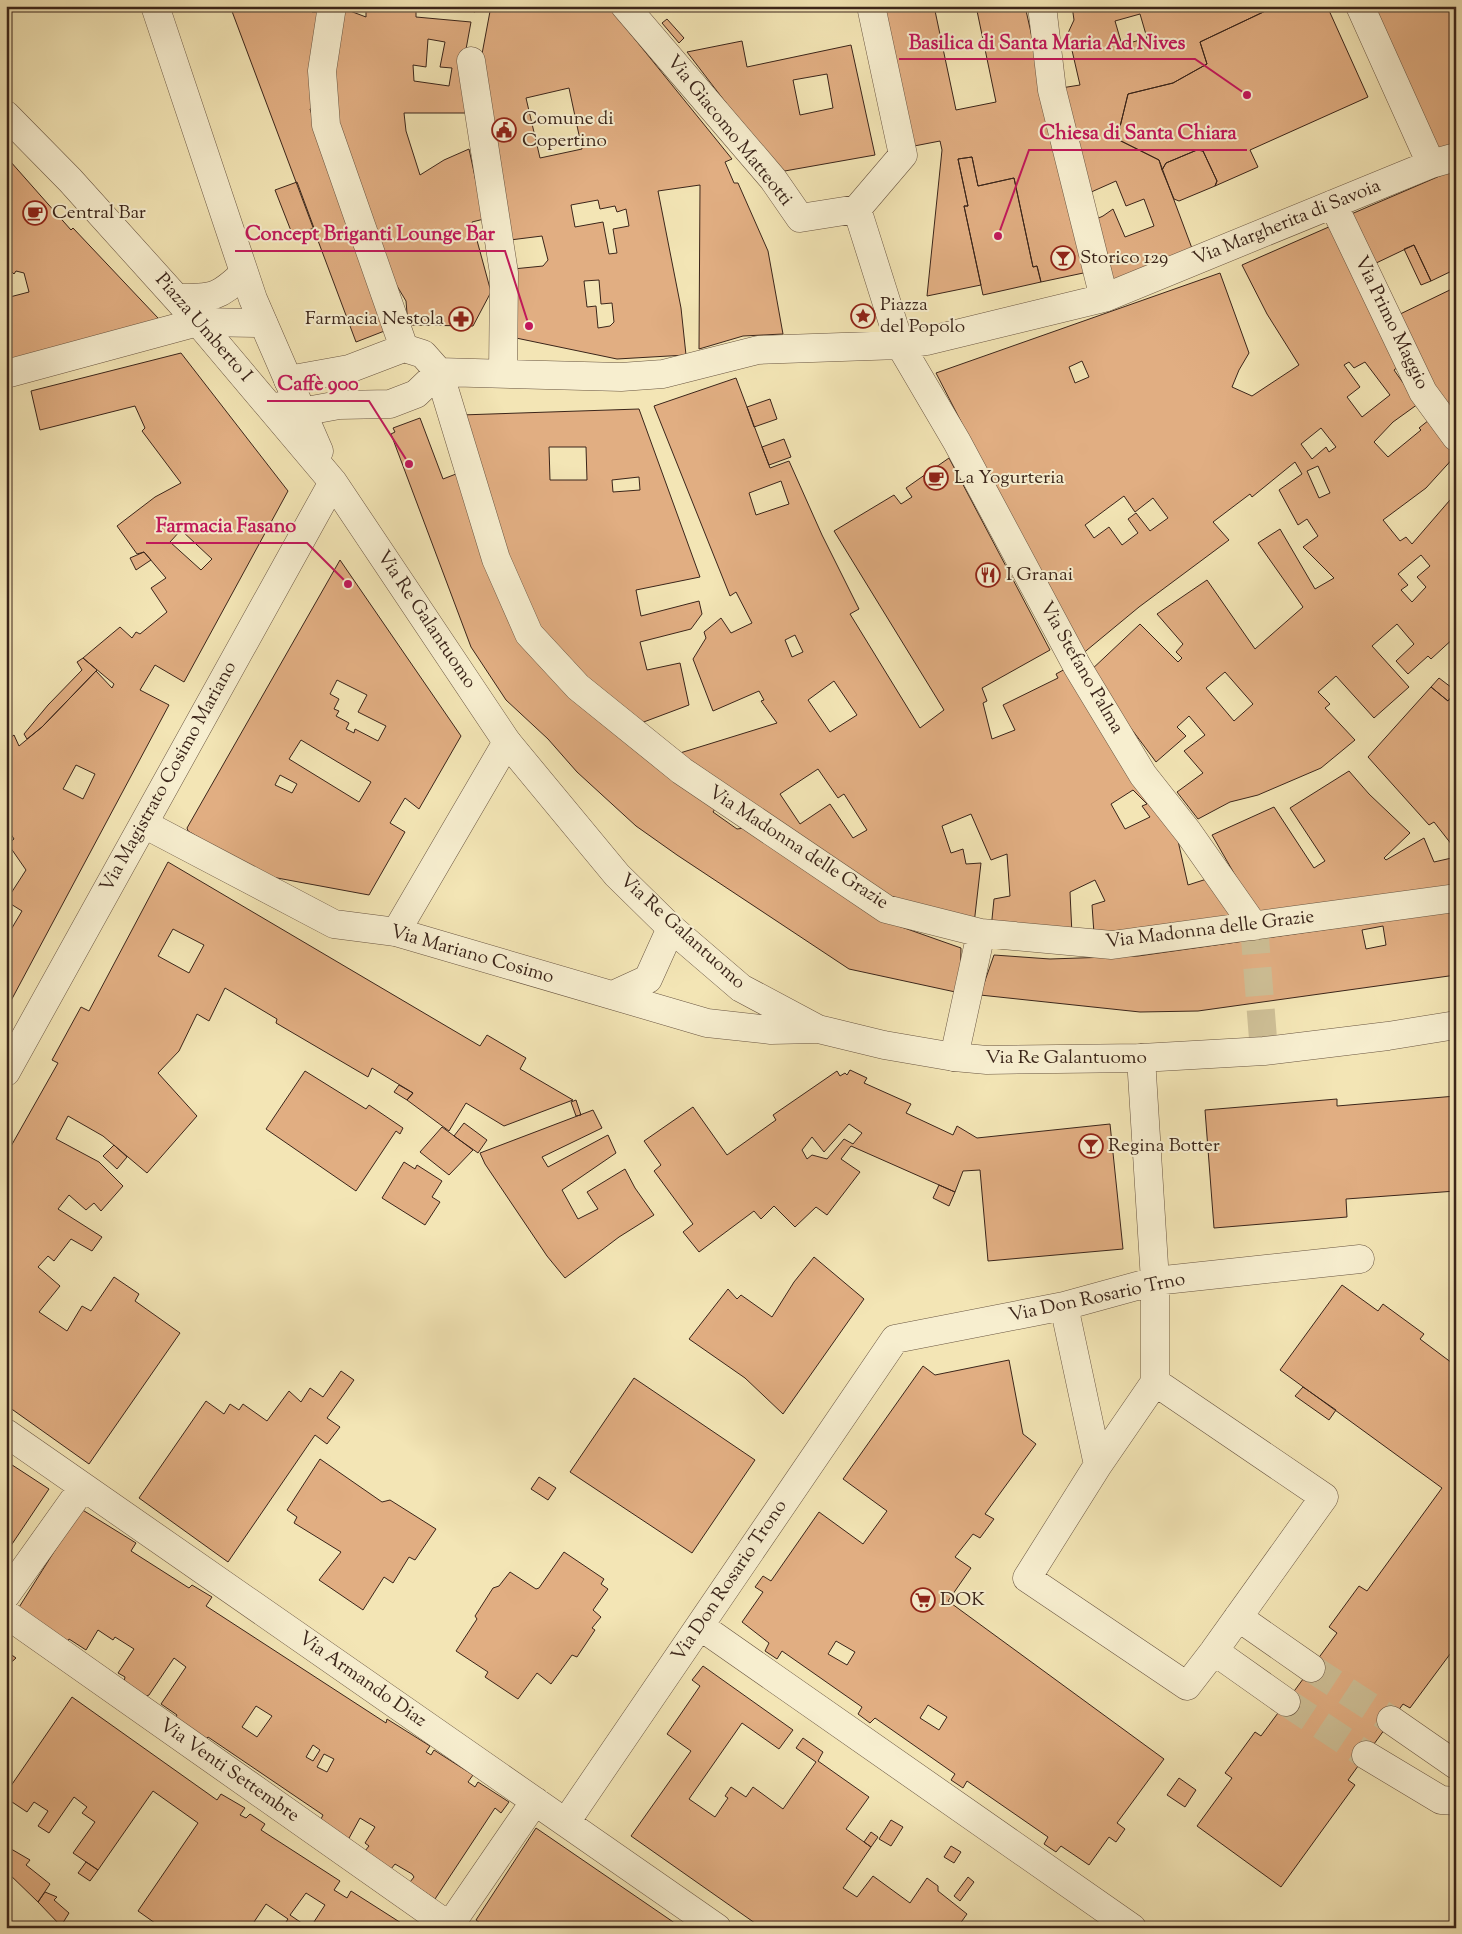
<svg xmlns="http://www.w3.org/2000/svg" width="1462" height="1934" viewBox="0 0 1462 1934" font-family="'Sorts Mill Goudy',serif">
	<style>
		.building { fill: #e1ae82; stroke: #3b251a; fill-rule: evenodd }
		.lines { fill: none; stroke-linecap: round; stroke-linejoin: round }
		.minor-tunnel { stroke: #cebf96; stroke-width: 28; stroke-dasharray: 28 14; stroke-linecap: butt }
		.minor-casing { stroke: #695541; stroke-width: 29 }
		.tertiary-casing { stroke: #695541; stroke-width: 29 }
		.minor { stroke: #f7eecf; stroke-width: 28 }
		.tertiary { stroke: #f7eecf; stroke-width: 28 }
		.labels { text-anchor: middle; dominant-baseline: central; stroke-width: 4; stroke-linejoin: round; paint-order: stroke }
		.poi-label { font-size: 19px; fill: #3b251a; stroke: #f7eecf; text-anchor: start }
		.street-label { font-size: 19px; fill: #3b251a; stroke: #f7eecf }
		.leader { fill: none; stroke: #c2185b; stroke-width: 2 }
		.callout-dot { fill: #c2185b; stroke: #f7eecf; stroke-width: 2 }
		.callout-label { font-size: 20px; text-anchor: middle; font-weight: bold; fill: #c2185b; stroke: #f7eecf; stroke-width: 4; stroke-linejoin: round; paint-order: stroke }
	</style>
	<rect width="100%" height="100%" fill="#f3e5b5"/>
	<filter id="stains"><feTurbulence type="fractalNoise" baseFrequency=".004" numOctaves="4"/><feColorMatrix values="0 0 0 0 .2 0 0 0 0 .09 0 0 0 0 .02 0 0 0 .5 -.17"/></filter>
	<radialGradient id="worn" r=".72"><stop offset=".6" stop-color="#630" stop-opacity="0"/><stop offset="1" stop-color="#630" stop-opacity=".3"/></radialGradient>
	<!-- building -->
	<path class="building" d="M230,6h79l3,6h8l-5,94 -5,3 77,221 -31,12z
		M366,6h50v11l55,5 -9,49 3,42h-61l2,18 14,44 24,-15 25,-11 15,70 -12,3 19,70 -18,34 -65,-1 -2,-24 -21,-35 -32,-79 -23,-100 12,-79 24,9zM428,39l17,3 -5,25 12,1 -3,18 -35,-5 -1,-16 13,2z
		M454,6h22l-1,6z
		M491,6h117l124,153 -7,3 9,21h4l30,68 15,83 -40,2 -44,13 1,-164 -42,6 23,117 5,47 -69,4 -101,-21 -3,-69 30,-3 5,-6 -6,-24 -32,4 -28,-186zM569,88l13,61 -42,9 -14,-60zM598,200l2,9 15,-3 2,6 9,-3 3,17 -16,3 4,24 -8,1 -6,-32 -28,5 -4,-22zM599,280l2,24 11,-1 2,19 -4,4 -12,2 -2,-22 -9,1 -3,-26z
		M881,6h53l22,104 40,-8 -20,-96h49l55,245 8,21 -47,10 -4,-16 -4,1 -19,-89 -36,8 -6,-29 -14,2 10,47h-4l17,79 -54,11 15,-146 -2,-9 -31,6z
		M1072,6h204l-76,36 7,22 -34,19 -45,11 -11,45 42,21 34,91 -79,30 -24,-59 13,-6 10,-7 12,28 29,-11 -10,-27 -18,7 -10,-25 -27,12 -28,-105 19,-3 -12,-52 6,-13zM1140,14l7,24 -25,7 -7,-24z
		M1276,6h51l41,91 -118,53 8,17 -43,19 2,-5 -14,-30 -6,-1 -31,13 -4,7 -3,-10 -42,-21 11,-45 45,-11 34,-19 -7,-22z
		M1372,6h84v139l-22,7z
		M667,19l17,19 -5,5 -17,-20z
		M742,41l5,26 104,-22 24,110 -96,17 -92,-120zM827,74l6,34 -33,7 -7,-35z
		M1197,150l6,1 14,30 -2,5 -36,15 -5,-2 -12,-29 4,-7z
		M972,157l6,29 36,-8 19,89 4,-1 4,16 -58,13 -19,-89h4l-10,-47z
		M10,161l61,69 2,-2 85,90 -19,15 -133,33v-68l23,-6 -5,-19 -8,-2 -2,3 -8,-8v-103z
		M1456,169v100l-25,12 -17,-36 -42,20 -23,-50z
		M297,182l17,46 -21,8 -18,-46z
		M1331,226l67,141 -4,3 24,34 -25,18 -19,20 14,15 33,-27 -2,-2 10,-8 27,35 -30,33 -43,32 17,21 6,-4 6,7 44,-51v143l-25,23 -3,-3 -20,18 -12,-13 18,-17 -17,-20 -25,22 37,41 -35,31 -38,-42 -18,16 12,12 -5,4 30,32 -34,28 -63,27 -28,7 -32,17 -21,-27 26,-19 -19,-22 21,-16 -16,-19 -12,11 9,9 -30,26 -67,-90 51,-48 38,38 4,-4 -6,-6 7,-8 -26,-30 50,-34 48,69 48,-42 -45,-64 22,-14 35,60 19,-11 -31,-31 15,-11 -11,-17 -9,6 -19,-35 23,-16 -7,-12 -43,35 -2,-3 -37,28 16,18 -90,67 -58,48 -145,-282 284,-100 29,80 -10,17 -7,17 20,9 47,-31 -32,-51 -25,-49zM1082,361l7,16 -14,6 -6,-16zM1349,362l5,6 11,-6 25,33 -28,22 -15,-20 13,-10 -16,-22zM1321,428l15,19 -7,5 -3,-5 -14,12 -11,-15zM1318,466l12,27 -11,5 -12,-27zM1124,496l11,16 18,-14 15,20 -18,13 -14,-18 -8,6 10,14 -16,12 -13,-18 -15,11 -9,-13zM1421,555l9,11 -13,11 9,10 -14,15 -11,-12 7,-5 -10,-11zM1225,672l28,32 -19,17 -28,-33z
		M1414,245l17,36 -10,4 -17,-36z
		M1456,287v132l-20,-23 -42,-79z
		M181,353l107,138 -104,191 -29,-17 -15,25 29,15 -163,305v-72l16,-27 -16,-10 20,-31 -18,-26 6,-5 -5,-8 -3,3v-93l8,-6 5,11 23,-19 54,-56 16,17 2,-4 -31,-26 37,-31 12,11 4,-6 4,2 27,-22 -16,-24 15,-10 -22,-26 -7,2 -20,-28 38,-29 26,-14 -39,-52 3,-3 -10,-22 -95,24 -9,-39zM181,530l31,29 -11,11 -31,-28zM76,765l19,9 -12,25 -20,-10z
		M736,378l34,90 19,-7 33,74 37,74 -9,5 70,114 24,-18 -110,-179 60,-36 7,9 11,-7 -6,-9 43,-30 101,192 -68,38 5,13 -4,2 9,36 23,-9 -12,-25 55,-27 -2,-4 11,-6 107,155 14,62 25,-8 20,45 -139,12 -2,-29 13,-4 -10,-21 -25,12 2,43 -81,-6 3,-30 16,-3 -3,-42 -16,6 -20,-46 -29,12 9,27 12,-4 3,15 15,-1 -7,61 -88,-23 -206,-148 97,-30 -16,-22 3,-1 -5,-9 -46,20 -20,-52 13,-21 -2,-6 17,-14 10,15 21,-10 -16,-31 -6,4 -76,-190zM781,481l8,23 -33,11 -7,-22zM795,635l8,17 -11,5 -7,-17zM834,681l23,34 -27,17 -22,-32zM818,769l20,29 6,-4 23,36 -14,8 -23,-34 -30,20 -20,-30zM1133,790l14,14 -5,2 8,11 -25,12 -14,-25z
		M770,399l7,20 -23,8 -7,-20z
		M639,409l61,168 -64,13 5,26 58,-15 3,13 -11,15 -51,13 7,28 33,-7 9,42 -56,21 -102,-109 -34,-81 -36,-121zM549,447h37l1,33h-37zM639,477l1,13 -27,2 -1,-12z
		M420,418l23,61 13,-5 59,152 33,49 167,134 -2,3 24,17 7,-1 132,90 85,30 -1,45 -111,-24 -172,-114 -41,-29 -59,-54 -29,-33 -42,-39 -35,-53 -80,-213 4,-2 -2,-4z
		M784,439l7,18 -22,8 -7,-18z
		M144,552l7,8 -15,10 -6,-12z
		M340,560l121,176 -42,73 -14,-11 -15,25 15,9 -36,63 -108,-20 -73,-44 -1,-3zM337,680l30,15 -9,17 28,14 -8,15 -23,-12 -1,4 -8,-4 3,-6 -13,-7 3,-5 -5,-2 5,-10 -9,-5zM301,740l70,42 -12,20 -70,-43zM280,775l17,9 -5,9 -17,-8z
		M83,658l14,12 -55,57 -15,12 -3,-5 24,-29 34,-35 -5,-8z
		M1439,678l17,13 -8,10 -17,-14z
		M1431,687l17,14 8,-10v81l-5,4 5,5v61l-4,3 -18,-23 -5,3 -61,-68z
		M1349,771l20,23 41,39 -26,25 2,2 38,-22 10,24 22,-5v33l-198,25 -46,-80 62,-28 40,61 11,-7 -35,-53z
		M168,862l312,184 7,-11 39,23 -6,11 53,31 -69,26 -38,-23 -17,28 -42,-31 6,-7 -41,-25 -4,9 -92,-54 1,-4 -52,-31 -16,33 -12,-7 -18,37 -21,22 39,43 -50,57 -44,-37 -35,-20 -12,23 43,23 24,24 -22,25 -7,-8 -8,7 -17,-15 -11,14 44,28 -10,14 -21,-12 -17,22 -6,-5 -10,11 22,19 -21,26 28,19 15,-25 9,5 23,-34 25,17 -4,7 45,32 -91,131 -83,-59v-250l52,-92 -6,-3 29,-53 8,4zM173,929l31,16 -15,28 -31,-17z
		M1456,911v64l-258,36 -58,1 -160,-17 14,-40 56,4 88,-3zM1383,926l3,19 -20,4 -4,-19z
		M850,1070l17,8 -3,5 47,21 -5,9 47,22 4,-9 20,12 133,-14 13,125 -135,12 -8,-91 -17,1 -8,21 -104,-46 -10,13 19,13 -33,43 -11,-8 -21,20 -21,-21 -13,13 -7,-8 -55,41 -16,-20 10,-8 -39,-53 7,-6 -17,-24 49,-34 34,48 49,-35 -3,-5 64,-44 3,5 5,-3 2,2zM849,1124l13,9 -9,11 -9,-5 -17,20 -15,-4 -5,4 -5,-9 10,-13 12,15z
		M305,1071l61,38 3,-4 34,23 -3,6 -4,-3 -40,60 -90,-62z
		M399,1085l14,8 -6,7 -13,-8z
		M1456,1096v95l-110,8 1,18 -133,11 -9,-118 132,-11v7z
		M576,1100l5,15 -5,1 -5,-14z
		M593,1110l9,18 -60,29 6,10 60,-32 8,18 -54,37 16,29 20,-10 -11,-17 38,-23 10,19 19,27 -35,22 -54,41 -18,-22 -62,-92 -5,-11z
		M464,1123l23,17 -9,13 -24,-17z
		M442,1127l31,23 -24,25 -29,-23z
		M114,1145l13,12 -10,12 -14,-13z
		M404,1162l11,7 2,-4 25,16 -10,16 8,5 -15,23 -43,-27z
		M939,1185l16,7 -6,14 -16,-8z
		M814,1257l50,42 -81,115 -38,-36 -56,-39 39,-50 9,10 4,-4 31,22 22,-35z
		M1342,1285l36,26 5,-7 41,30 -4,5 36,27v280l-46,62 -7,-4 -37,51 -18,25 7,5 -74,102 -84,-61 35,-48 -7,-5 30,-41 6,4 76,-103 -8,-6 30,-41 8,5 75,-103 -162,-118z
		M1009,1360l14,74 13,10 -51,70 9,5 -14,19 -7,-4 -18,23 16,11 -23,33 216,158 -47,64 8,6 -9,13 -7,-5 -20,28 -28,-19 -5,6 -12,-8 4,-7 -81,-56 -4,7 -12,-8 4,-6 -80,-56 -5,5 -12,-9 4,-7 -80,-56 -5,8 -12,-8 4,-8 -27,-21 21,-30 -8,-5 8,-11 8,5 48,-69 44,32 24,-33 -44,-32 80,-113 12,9zM836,1641l19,11 -8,13 -19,-11zM928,1705l19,12 -8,13 -19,-12z
		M341,1371l13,9 -27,38 13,9 -13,17 -12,-9 -87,127 -89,-64 67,-97 18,13 6,-10 9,6 4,-6 24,17 22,-30 12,11 9,-14 13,9z
		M634,1378l121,82 -63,93 -122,-81z
		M1303,1387l33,23 -7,10 -34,-24z
		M320,1459l62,43 8,-2 46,29 -21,31 -6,-3 -16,26 -9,-6 -21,33 -44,-30 22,-28 -47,-29 3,-6 -10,-7z
		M6,1461l43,28 -43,64z
		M539,1477l17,11 -8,12 -17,-11z
		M81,1509l55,34 -5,8 58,37 3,-3 20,12 -6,9 180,117 1,-4 43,27 -4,6 5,3 3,-5 39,25 -5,7 7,5 3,-5 31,20 -8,11 -6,-5 -60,91 -25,-17 4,-5 -2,-3 -17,-10 -4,5 -26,-18 4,-5 -4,-3 10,-16 -15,-9 -12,22 -28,-19 3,-6 -115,-78 -3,3 -30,-21 2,-4 -16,-11 25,-37 -12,-9 -25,37 -7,3 -19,-12 2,-9 -7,-4 16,-24 -19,-12 -2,3 -15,-10 -12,20 -17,-11 -3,5 -50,-32zM256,1706l16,10 -15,21 -15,-10zM313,1745l7,5 -7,11 -7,-4zM324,1754l10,5 -7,13 -10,-5z
		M564,1552l40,27 -3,5 7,5 -15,21 8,7 -9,11 3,2 -18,27 -5,-2 -21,29 -14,-11 -19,26 -33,-22 3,-5 -32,-21 21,-32 -2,-3 18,-28 6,-2 11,-14 26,17 3,-1z
		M6,1651l10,7 -10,9z
		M703,1666l90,64 -14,19 -37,-26 -53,76 26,18 13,-19 -3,-2 6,-9 15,10 7,-10 30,22 33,-47 -20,-14 7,-10 20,14 -5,9 51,36 -23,32 25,18 -28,41 14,9 16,-21 37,27 17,-25 11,8v5l29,23 -10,14h-195l-131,-92 60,-85 -24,-17 33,-48 -8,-6z
		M72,1697l145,103 4,-6 24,14 -5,7 6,3 4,-4 15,10 -4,6 79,51 -6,9 13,8 4,-7 58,37h-99l15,-23 -19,-12 -16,22 19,13h-27l6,-9 -22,-15 -16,24h-77l-4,-3 -2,3h-5l-24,-17 60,-88 -45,-32 -55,79 -25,-17 22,-31 -13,-9 5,-6 -13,-10 -25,36 -11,-7 10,-15 -14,-9 -7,10 -21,-14v-5z
		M1179,1778l17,12 -11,17 -18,-12z
		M891,1820l12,7 -12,19 -12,-7z
		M536,1828l146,100h-195l-11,-8z
		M871,1832l7,5 -7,10 -7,-5z
		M6,1846l24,14 -4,5 24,19 -12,18 -32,-31z
		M951,1846l10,6 -7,11 -10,-6z
		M86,1862l12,8 -8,11 -12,-8z
		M968,1877l6,5 -14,19 -6,-5z
		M45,1892l12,5 -3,3 15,13 -8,13 -23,-24z"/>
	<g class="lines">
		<!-- minor-tunnel -->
		<path class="minor-tunnel" d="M1254,926l10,125
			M1311,1668l80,52
			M1286,1702l80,53"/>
		<!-- minor casing -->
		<g class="minor-casing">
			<path id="minor" d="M332,6l-10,65 4,54 78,223
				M625,6l148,173 27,39 57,-9 43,136 57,97 120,224 66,109 45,57 66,94
				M1042,6l10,84 52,208
				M1360,6l71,158
				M471,61l33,212 -1,100
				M1333,204l90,188 33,45
				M857,209l46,-54 -32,-149
				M6,374l192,-52 65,1
				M288,380l61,-11 55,-21 19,6 16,18 57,187 33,75 49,53 104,84 204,138 95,24 131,12 344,-47
				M280,406l21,6 38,-7 51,-1 26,-10 23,-22 182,5 42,-3 95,-24 142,-5 27,-4 177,-43 327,-134 25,-7
				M396,932l111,-190
				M954,1057l27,-124
				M1141,1058l14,223v101
				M1064,1306l34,159
				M1155,1382l169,115 -110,154 -27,35 -160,-108 71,-113z
				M6,1433l711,495
				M6,1595l77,-108
				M6,1614l446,314
				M1238,1617l73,51
				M700,1626l432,302
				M1214,1651l72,51
				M1391,1720l65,45
				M1366,1755l75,45 15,1
				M566,1822l329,-483 169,-33 91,-25 205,-22
				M448,1928l87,-127"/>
		</g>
		<!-- tertiary casing -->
		<g class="tertiary-casing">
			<path id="tertiary" d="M155,6l98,293 66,152
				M6,115l64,65 128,142 135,160 174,260 110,133 54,53 70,60 77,41 66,16 70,12 33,3 154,-2 123,-7 124,-15 68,-11
				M177,298c36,0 41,0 67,-25
				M144,824l190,100 62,8 311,91 64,7 45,-1
				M613,995l35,-16 23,-51
				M6,1072l327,-590"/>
		</g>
		<!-- minor -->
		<use href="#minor" class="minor"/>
		<!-- tertiary -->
		<use href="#tertiary" class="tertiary"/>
	</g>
	<!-- icons -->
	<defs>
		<g id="civic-ring" transform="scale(1.25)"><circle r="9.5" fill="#f7eecf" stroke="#8f2418" stroke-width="1.5"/><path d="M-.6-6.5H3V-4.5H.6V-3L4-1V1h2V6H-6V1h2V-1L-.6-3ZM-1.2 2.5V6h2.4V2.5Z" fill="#8f2418"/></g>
		<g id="cafe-ring" transform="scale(1.25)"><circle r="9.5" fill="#f7eecf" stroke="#8f2418" stroke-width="1.5"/><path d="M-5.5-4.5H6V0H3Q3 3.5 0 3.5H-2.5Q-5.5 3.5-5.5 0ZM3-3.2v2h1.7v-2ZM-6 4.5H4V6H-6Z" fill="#8f2418"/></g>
		<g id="bar-ring" transform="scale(1.25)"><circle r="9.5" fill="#f7eecf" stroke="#8f2418" stroke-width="1.5"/><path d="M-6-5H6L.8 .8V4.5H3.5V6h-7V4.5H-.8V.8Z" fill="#8f2418"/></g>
		<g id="sight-ring" transform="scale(1.25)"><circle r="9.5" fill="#f7eecf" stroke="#8f2418" stroke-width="1.5"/><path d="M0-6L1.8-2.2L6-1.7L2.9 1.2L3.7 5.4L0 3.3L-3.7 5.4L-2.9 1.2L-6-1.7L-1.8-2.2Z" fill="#8f2418"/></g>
		<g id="pharmacy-ring" transform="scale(1.25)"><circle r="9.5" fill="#f7eecf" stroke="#8f2418" stroke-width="1.5"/><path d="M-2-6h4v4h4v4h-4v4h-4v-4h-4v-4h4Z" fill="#8f2418"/></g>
		<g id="restaurant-ring" transform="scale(1.25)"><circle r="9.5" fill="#f7eecf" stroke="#8f2418" stroke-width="1.5"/><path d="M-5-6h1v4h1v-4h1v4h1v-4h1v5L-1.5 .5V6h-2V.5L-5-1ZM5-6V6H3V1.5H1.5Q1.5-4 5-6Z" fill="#8f2418"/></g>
		<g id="supermarket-ring" transform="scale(1.25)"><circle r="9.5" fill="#f7eecf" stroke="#8f2418" stroke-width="1.5"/><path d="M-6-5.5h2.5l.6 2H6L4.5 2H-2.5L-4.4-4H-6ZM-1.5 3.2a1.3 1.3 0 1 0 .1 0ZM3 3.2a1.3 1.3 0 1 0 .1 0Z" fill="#8f2418"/></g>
	</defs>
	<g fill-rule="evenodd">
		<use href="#civic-ring" x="504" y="130"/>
		<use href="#cafe-ring" x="35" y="213"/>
		<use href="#bar-ring" x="1063" y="258"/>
		<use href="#sight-ring" x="863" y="316"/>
		<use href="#pharmacy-ring" x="461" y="319"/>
		<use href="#cafe-ring" x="936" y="478"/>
		<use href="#restaurant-ring" x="988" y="575"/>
		<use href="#bar-ring" x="1091" y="1146"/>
		<use href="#supermarket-ring" x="923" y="1600"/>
	</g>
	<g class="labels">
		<!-- poi labels -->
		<g class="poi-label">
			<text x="522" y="119">Comune di<tspan x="522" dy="22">Copertino</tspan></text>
			<text x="52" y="213">Central Bar</text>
			<text x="1080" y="258">Storico 129</text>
			<text x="880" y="305">Piazza<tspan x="880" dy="22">del Popolo</tspan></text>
			<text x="444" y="319" text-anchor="end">Farmacia Nestola</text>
			<text x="954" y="478">La Yogurteria</text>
			<text x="1006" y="575">I Granai</text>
			<text x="1108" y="1146">Regina Botter</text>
			<text x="940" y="1600">DOK</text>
		</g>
		<!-- street labels -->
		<g class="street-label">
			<text transform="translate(729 131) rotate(51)">Via Giacomo Matteotti</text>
			<text transform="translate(1287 223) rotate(-22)">Via Margherita di Savoia</text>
			<text transform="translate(1391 323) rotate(64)">Via Primo Maggio</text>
			<text transform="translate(203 328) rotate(49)">Piazza Umberto I</text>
			<text transform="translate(426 620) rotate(56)">Via Re Galantuomo</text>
			<text transform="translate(1081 668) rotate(60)">Via Stefano Palma</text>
			<text transform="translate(169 777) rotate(-61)">Via Magistrato Cosimo Mariano</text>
			<text transform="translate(798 848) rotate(33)">Via Madonna delle Grazie</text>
			<text transform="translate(1210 930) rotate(-7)">Via Madonna delle Grazie</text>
			<text transform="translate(682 932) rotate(42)">Via Re Galantuomo</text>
			<text transform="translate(472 955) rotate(16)">Via Mariano Cosimo</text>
			<text x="1066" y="1058">Via Re Galantuomo</text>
			<text transform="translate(1097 1298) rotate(-12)">Via Don Rosario Trno</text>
			<text transform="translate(730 1581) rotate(-56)">Via Don Rosario Trono</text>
			<text transform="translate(362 1680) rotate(35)">Via Armando Diaz</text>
			<text transform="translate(229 1771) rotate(35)">Via Venti Settembre</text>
		</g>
	</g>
	<!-- callouts -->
	<path class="leader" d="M1247 95L1195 59H899M998 236L1029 150H1247M529 326L505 251H235M409 464L369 401H267M348 584L307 543H146"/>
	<g class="callout-dot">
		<circle cx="1247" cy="95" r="5"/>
		<circle cx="998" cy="236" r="5"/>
		<circle cx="529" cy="326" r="5"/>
		<circle cx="409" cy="464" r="5"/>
		<circle cx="348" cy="584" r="5"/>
	</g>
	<g class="callout-label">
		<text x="1047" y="49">Basilica di Santa Maria Ad Nives</text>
		<text x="1138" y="139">Chiesa di Santa Chiara</text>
		<text x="370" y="240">Concept Briganti Lounge Bar</text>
		<text x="318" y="390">Caffè 900</text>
		<text x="226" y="532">Farmacia Fasano</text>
	</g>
	<!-- margin -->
	<rect width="1462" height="1934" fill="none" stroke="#f3e5b5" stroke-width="25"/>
	<rect x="8" y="8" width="1447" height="1919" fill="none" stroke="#3b251a" stroke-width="2.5"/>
	<rect x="12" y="12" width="1437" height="1909" fill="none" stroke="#3b251a"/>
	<rect width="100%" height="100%" filter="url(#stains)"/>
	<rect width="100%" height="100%" fill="url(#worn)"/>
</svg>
